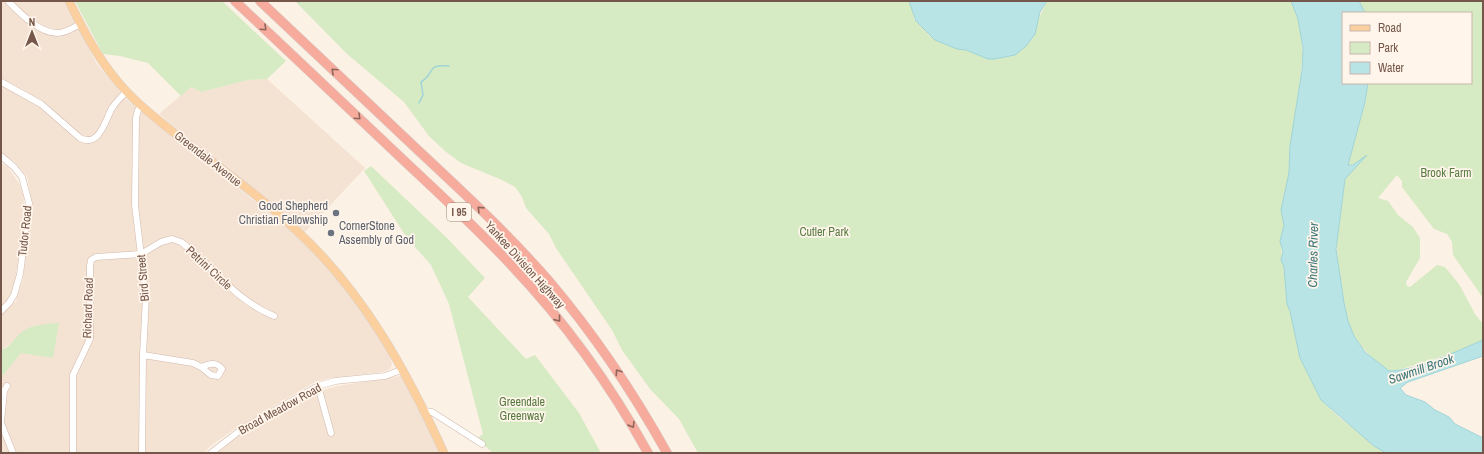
<svg xmlns="http://www.w3.org/2000/svg" width="1484" height="454" viewBox="0 0 1484 454" font-family="'Archivo Narrow',sans-serif">
	<style>
		.residential { fill: #f4e2d3 }
		.green { fill: #d6eac3 }
		.water { fill: #b9e4e6; stroke: #a0d4d8 }
		.lines { fill: none; stroke-linecap: round; stroke-linejoin: round }
		.stream { stroke: #a0d4d8; stroke-width: 1.5 }
		.minor-casing { stroke: #d0baae; stroke-width: 7 }
		.major-casing { stroke: #d8d0cc; stroke-width: 9 }
		.highway-casing { stroke: #d8d0cc; stroke-width: 10 }
		.minor { stroke: #fff; stroke-width: 6 }
		.major { stroke: #fbd09e; stroke-width: 8 }
		.highway { stroke: #f6ab9c; stroke-width: 9 }
		.oneway { stroke: #8f675a }
		.worship-dot { fill: #6b7280; stroke: #fff5eb; stroke-width: 1.5 }
		.labels { text-anchor: middle; dominant-baseline: central; stroke-width: 3.5; stroke-linejoin: round; paint-order: stroke }
		.shield { fill: #fff5eb; stroke: #9e867a; stroke-width: 1 }
		.shield-label { font-size: 11px; font-weight: bold; fill: #75564a }
		.street-label { font-size: 12px; fill: #75564a; stroke: #fff5eb }
		.park-label { font-size: 12px; fill: #587b42; stroke: #fff5eb }
		.worship-label { font-size: 12px; fill: #5b616d; stroke: #fff5eb; text-anchor: end }
		.water-label { font-size: 13px; font-style: italic; fill: #3d767b; stroke: #fff5eb }
	</style>
	<rect width="100%" height="100%" fill="#fcf1e5"/>
	<!-- residential -->
	<path class="residential" d="M1,1h63l33,63 29,35 165,131 34,34 42,53 23,40 2,7 -2,5 -7,3 -52,6 -16,4 -82,48 -24,17 -5,6h-203v-75l20,-25 33,-29 -20,2 -13,7 -4,6 -16,11v-187l6,3 13,19 4,13 -4,50 -8,51 3,4 8,-23 8,-81 -4,-23 -13,-15 -13,-7z
		M267,79l98,89 -60,64 -146,-118 32,-27 10,5 47,-12z
		M401,376l40,77h-225l14,-13 82,-47 26,-7z"/>
	<!-- green -->
	<path class="green" d="M75,1h147l64,60 -19,18 -19,1 -47,12 -10,-5 -10,9 -33,-33 -28,-7 -17,-2z
		M295,1h614l4,10 1,8 17,18 26,12 13,2 69,-33 8,-17h244c19,38 9,75 4,115 -2,19 -4,38 -6,57 -1,12 -6,24 -7,35 -1,5 1,11 2,15 0,7 -4,14 -3,21 0,8 2,16 3,23 2,16 0,30 6,44l10,47 21,42 19,18 46,35h-688l-19,-34 -29,-30 -28,-39 -10,-20 -56,-82 -7,-14 -23,-26 -4,-11 -7,-10 -13,-7 -41,-17 -16,-12 -16,-15 -25,-34 -57,-48z
		M1358,1h125v297l-30,-43 -1,-13 -5,-8 -13,-5 -32,-42v-6l-5,-6 -19,23 10,3 10,14 15,12 7,11v20l-14,24 1,4 3,1 27,-22 8,2 14,17 16,30 8,10v16l-26,12 -62,19h-6c-14,-10 -25,-20 -34,-34 -18,-31 -21,-100 -16,-135 5,-35 19,-69 27,-103l2,-16h103v-70h-106z
		M371,166l77,73 37,39 -17,19 58,62 9,-4 44,58 22,40h-108l-16,-14 6,-5 -34,-130 -18,-39 -24,-27 -43,-67z
		M59,323l-6,35 -32,-5 -20,25v-28c10,-3 14,-13 21,-18 11,-8 24,-8 37,-9z"/>
	<!-- water -->
	<path class="water" d="M909,1h138l-7,11 -5,22 -9,12 -11,9 -21,4h-6l-22,-9 -9,-1 -22,-9 -19,-19z
		M1291,1h68l6,12h-22v70h25l-3,19 -17,63h5l14,-10 -22,24 -9,70 8,54 4,18 6,15 11,16 24,19c28,0 68,-20 94,-31v16l-75,26 -8,6 6,7 19,7 10,8 14,7 6,7 28,14v15h-97l-12,-7 -53,-46 -21,-42 -10,-47 -3,-7 -3,-37 -3,-7 2,-8 -3,-11 4,-16 -3,-15 8,-37 1,-27 12,-76 1,-22 -5,-29z"/>
	<g class="lines">
		<!-- stream -->
		<path class="stream" d="M299,2l1,-1
			M419,103l4,-8 -2,-13c15,-9 4,-18 28,-16"/>
		<!-- minor casing -->
		<g class="minor-casing">
			<path id="minor" d="M8,1c12,12 31,32 49,32 9,0 16,-5 23,-9
				M1,82l40,22 39,34c19,10 25,-17 32,-30 4,-6 9,-11 14,-16
				M142,106l-4,4 -2,8 -1,87 11,92 -3,58 -1,98
				M1,156l13,11 8,10 7,26 -9,71 -6,21 -5,8 -8,8
				M143,355l50,8 8,4c9,-3 15,-6 21,2l-4,7 -7,-1 -10,-8
				M318,386l13,47
				M423,411l9,1 50,32
				M1,421l3,-30 3,-5
				M1,423l12,30
				M73,453v-78l17,-36v-73l1,-6 5,-3 45,-3 20,-12 11,-3 9,3c33,25 52,57 93,74
				M211,453l31,-24 76,-43 17,-5 50,-5 16,-6"/>
		</g>
		<!-- major casing -->
		<g class="major-casing">
			<path id="major" d="M69,1c16,33 33,65 58,91 14,15 30,27 46,40 41,32 85,62 123,98 67,61 111,142 148,223"/>
		</g>
		<!-- highway casing -->
		<g class="highway-casing">
			<path id="highway" d="M235,1c54,51 108,102 162,153 39,37 79,73 115,112 53,56 99,120 136,187
				M260,1c54,51 107,101 161,152 44,41 88,82 128,128 45,53 84,111 118,172"/>
		</g>
		<!-- minor -->
		<use href="#minor" class="minor"/>
		<!-- major -->
		<use href="#major" class="major"/>
		<!-- highway -->
		<use href="#highway" class="highway"/>
	</g>
	<!-- one-way arrows -->
	<defs><path id="oneway-chevron" d="M-2-3.5L2.5 0L-2 3.5" fill="none" stroke-width="1.6" stroke-linecap="round" stroke-linejoin="round"/></defs>
	<g class="oneway">
		<use href="#oneway-chevron" transform="translate(264 28) rotate(43)"/>
		<use href="#oneway-chevron" transform="translate(334 71) rotate(-137)"/>
		<use href="#oneway-chevron" transform="translate(358 117) rotate(43)"/>
		<use href="#oneway-chevron" transform="translate(480 209) rotate(-136)"/>
		<use href="#oneway-chevron" transform="translate(558 319) rotate(51)"/>
		<use href="#oneway-chevron" transform="translate(618 372) rotate(-124)"/>
		<use href="#oneway-chevron" transform="translate(632 425) rotate(59)"/>
	</g>
	<!-- markers -->
	<g class="worship-dot">
		<circle cx="336" cy="213" r="4"/>
		<circle cx="331" cy="233" r="4"/>
	</g>
	<g class="labels">
		<!-- shield labels -->
		<rect class="shield" x="447" y="203" width="24" height="18" rx="3"/>
		<g class="shield-label">
			<text x="459" y="212">I 95</text>
		</g>
		<!-- street labels -->
		<g class="street-label">
			<text transform="translate(208 159) rotate(38)">Greendale Avenue</text>
			<text transform="translate(25 231) rotate(-84)">Tudor Road</text>
			<text transform="translate(525 265) rotate(48)">Yankee Division Highway</text>
			<text transform="translate(209 268) rotate(43)">Petrini Circle</text>
			<text transform="translate(143 278) rotate(-95)">Bird Street</text>
			<text transform="translate(88 308) rotate(-88)">Richard Road</text>
			<text transform="translate(280 409) rotate(-29)">Broad Meadow Road</text>
		</g>
		<!-- park labels -->
		<g class="park-label">
			<text x="1446" y="173">Brook Farm</text>
			<text x="824" y="232">Cutler Park</text>
			<text x="522" y="402">Greendale<tspan x="522" dy="14">Greenway</tspan></text>
		</g>
		<!-- worship labels -->
		<g class="worship-label">
			<text x="328" y="206">Good Shepherd<tspan x="328" dy="14">Christian Fellowship</tspan></text>
			<text x="339" y="226" text-anchor="start">CornerStone<tspan x="339" dy="14">Assembly of God</tspan></text>
		</g>
		<!-- water labels -->
		<g class="water-label">
			<text transform="translate(1313 255) rotate(-89)">Charles River</text>
			<text transform="translate(1421 369) rotate(-19)">Sawmill Brook</text>
		</g>
	</g>
	<!-- border -->
	<rect width="1484" height="454" fill="none" stroke="#75564a" stroke-width="4"/>
	<!-- legend -->
	<rect x="1342" y="12" width="130" height="72" fill="#fff5eb" stroke="#c8b5ab"/>
	<rect x="1350" y="25" width="20" height="6" fill="#fbd09e" stroke="#c8b5ab"/>
	<text x="1378" y="32" font-size="12" fill="#75564a">Road</text>
	<rect x="1350" y="42" width="20" height="12" fill="#d6eac3" stroke="#c8b5ab"/>
	<text x="1378" y="52" font-size="12" fill="#75564a">Park</text>
	<rect x="1350" y="62" width="20" height="12" fill="#b9e4e6" stroke="#c8b5ab"/>
	<text x="1378" y="72" font-size="12" fill="#75564a">Water</text>
	<!-- north arrow -->
	<g transform="translate(32 32)" stroke="#fff5eb" stroke-width="3" paint-order="stroke">
	<path d="M0-3L7 15L0 10L-7 15Z" fill="#75564a"/>
	<text y="-6" font-size="11" font-weight="bold" text-anchor="middle" fill="#75564a">N</text>
	</g>
</svg>
